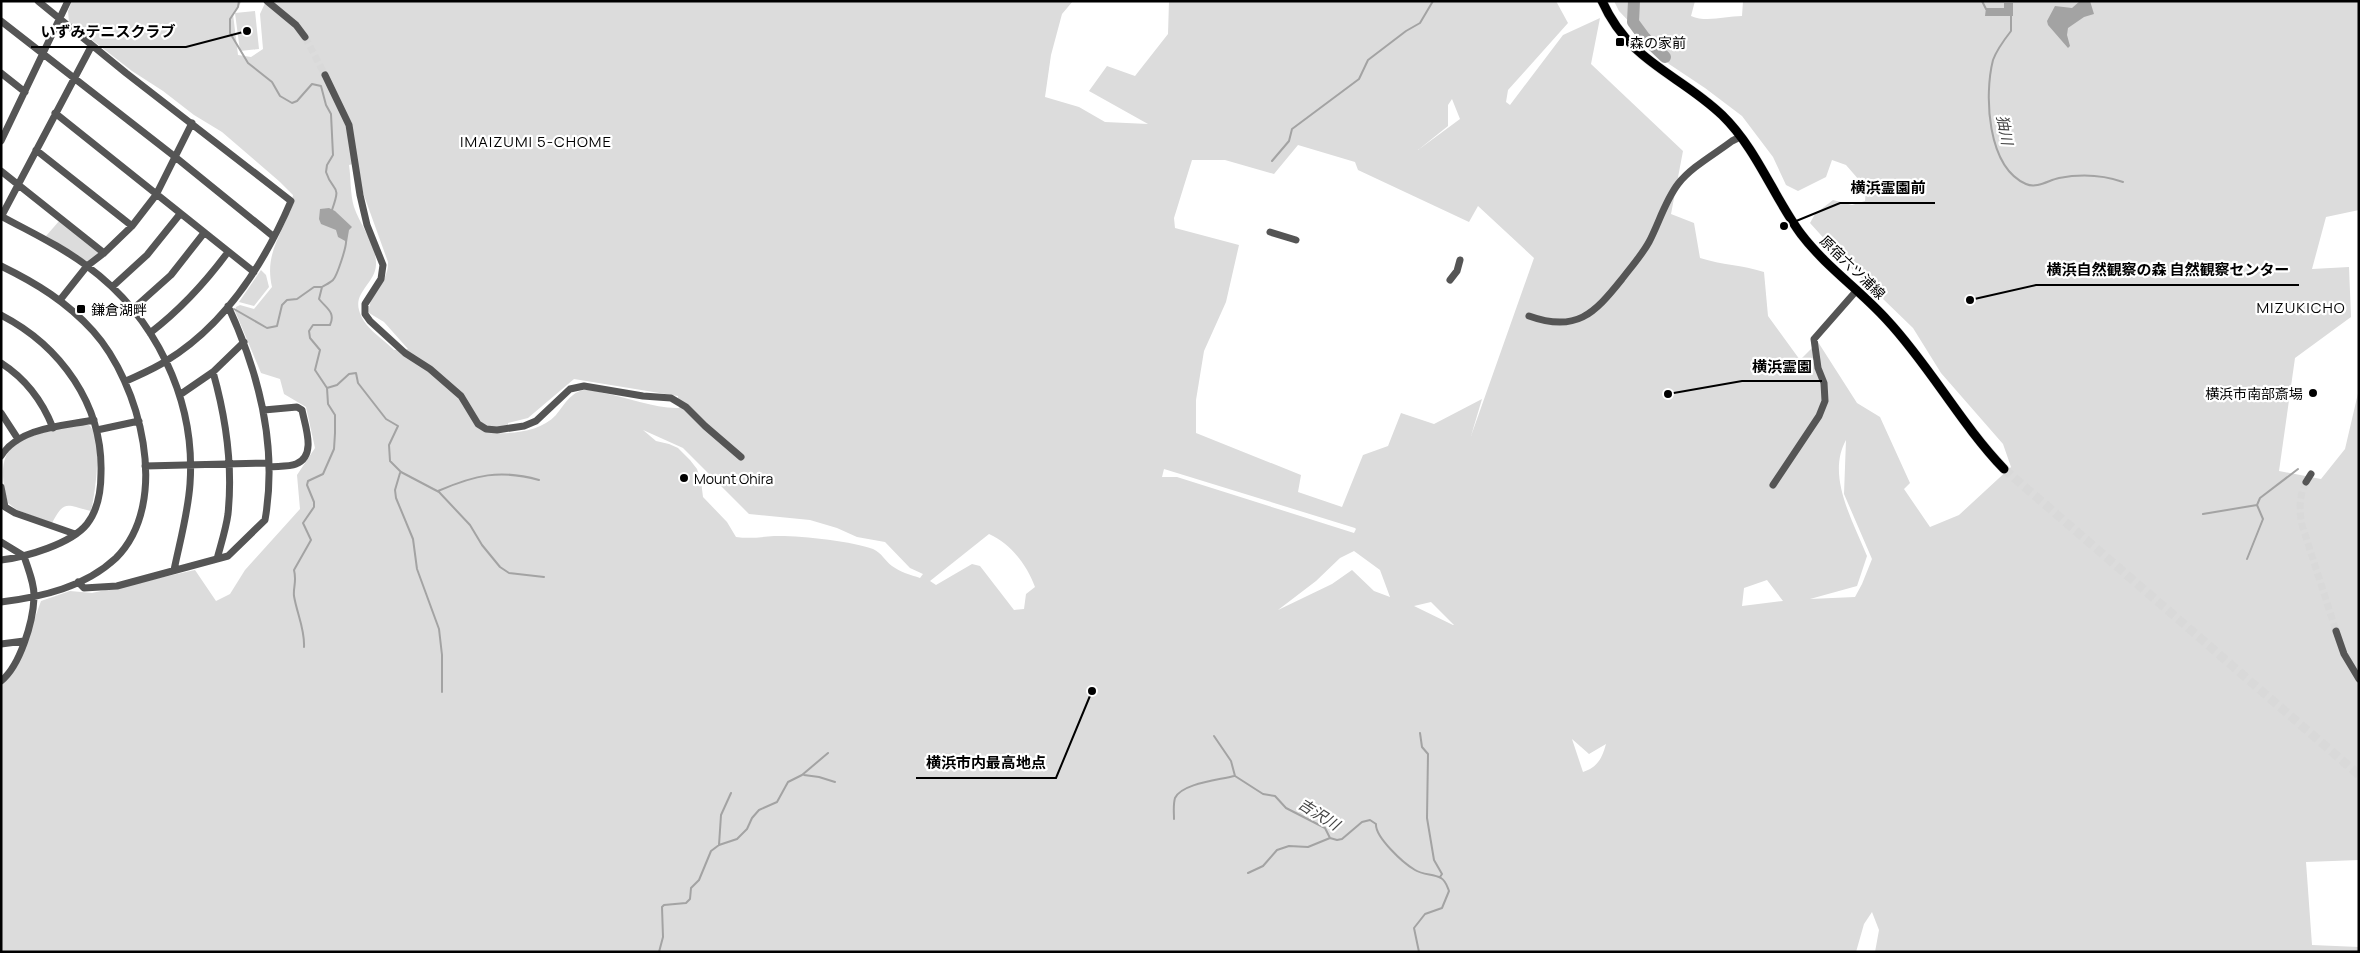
<svg xmlns="http://www.w3.org/2000/svg" width="2360" height="953" viewBox="0 0 2360 953" font-family="Manrope,'Noto Sans JP',sans-serif">
	<style>
		.green { fill: #dcdcdc; fill-rule: evenodd }
		.water { fill: #a3a3a3 }
		.lines { fill: none; stroke-linecap: round; stroke-linejoin: round }
		.stream { stroke: #a3a3a3; stroke-width: 2 }
		.river { stroke: #a3a3a3; stroke-width: 12 }
		.minor-tunnel { stroke: #d9d9d9; stroke-width: 7; stroke-dasharray: 7 3.5; stroke-linecap: butt }
		.major-tunnel { stroke: #d9d9d9; stroke-width: 9; stroke-dasharray: 9 4.5; stroke-linecap: butt }
		.major-casing { stroke: #dbdbdb; stroke-width: 10 }
		.minor { stroke: #555; stroke-width: 7 }
		.major { stroke: #000; stroke-width: 9 }
		.poi-dot { fill: #000; stroke: #fff; stroke-width: 2 }
		.labels { text-anchor: middle; dominant-baseline: central; stroke-width: 4.5; stroke-linejoin: round; paint-order: stroke }
		.poi-label { font-size: 14px; fill: #000; stroke: #fff; text-anchor: start }
		.street-label { font-size: 14px; fill: #000; stroke: #fff }
		.water-label { font-size: 15px; font-style: italic; fill: #444; stroke: #fff }
		.neighbourhood-label { font-size: 15px; letter-spacing: 1px; fill: #000; stroke: #fff }
		.leader { fill: none; stroke: #000; stroke-width: 2 }
		.callout-dot { fill: #000; stroke: #fff; stroke-width: 2 }
		.callout-label { font-size: 15px; text-anchor: middle; font-weight: bold; fill: #000; stroke: #fff; stroke-width: 4.5; stroke-linejoin: round; paint-order: stroke }
	</style>
	<rect width="100%" height="100%" fill="#fff"/>
	<!-- green -->
	<path class="green" d="M72,1h170l-9,13 5,41 13,2 12,-8 -3,-35 6,-13h807l-11,13 -11,41 -6,42 34,10 26,15 43,2 -59,-33 18,-25 28,10 33,-42 1,-33h387l12,22 -60,67 -2,12 4,3 53,-70 37,-17 -9,46 92,87 -12,63 23,9 6,35c22,7 42,7 64,14l4,44 32,44 18,-18 39,61 23,14 30,66 -6,6 26,38 29,-12 52,-48 -8,-23 -62,-71 -28,-45 -65,-63 -38,-42 5,-9 18,-14 19,5 13,-4 1,-13 -20,-23 -14,-5 -6,17 -28,14 -12,-6 -13,-28 -31,-41 -37,-28 -36,-24 -50,-53 -5,-10h81l-4,15c16,7 34,0 51,0l1,-15h616v209l-33,7 -14,52 37,-2 2,50 -56,41 -16,113 42,8 24,-30 14,-60v471l-53,2 6,83 47,2v5h-484l4,-22 -7,-18 -8,12 -8,28h-1855v-269l17,-18 23,-64 29,-10 22,2 103,-23 21,31 14,-7 15,-24 55,-61 -3,-34 18,-27 -9,-41 -22,-13 -4,-15 -19,-6 -26,-62 1,-4 4,-2 14,4 18,-22c-9,-39 16,-56 21,-92l-13,-13 -58,-50 -28,-17 -31,-24 -31,-20 -63,-49 -1,-11zM1452,99l8,20 -42,31 30,-24v-21zM1298,145l57,17 3,8 111,52 9,-16 56,52 -63,178 11,-37 -48,25 -33,-11 -13,33 -25,9 -21,52 -44,-15 3,-17 -105,-42v-33l8,-49 22,-49 13,-57 -64,-17 -1,-10 18,-58h33l49,14zM357,163l5,27 26,72c1,21 -20,31 -19,51l15,9 24,27 -14,1c-12,-12 -31,-23 -35,-40 -5,-18 16,-27 17,-45 1,-20 -16,-40 -22,-58 -4,-13 -3,-29 -5,-42zM574,379l104,17 1,12c-23,1 -52,-11 -76,-15 -5,-1 -13,-4 -19,-3 -13,2 -20,15 -28,25 -16,17 -43,19 -65,18l17,-7v-3l20,-5zM643,430l40,18 66,66 61,6 27,8 20,9 28,5 25,26 13,6 -3,4c-9,-3 -20,-6 -28,-12 -7,-5 -10,-13 -19,-17 -20,-8 -77,-14 -99,-13 -13,1 -24,3 -38,1l-9,-15 -24,-25 -2,-16 -4,-12 -7,-9 -12,-12 -9,-4 -13,-3zM1846,440l-2,54 28,65 -10,25 -7,13 -45,2 47,-13 10,-30c-14,-35 -41,-80 -21,-116zM1164,469l191,59 1,1 -2,4 -177,-56h-15zM989,534c21,9 38,31 46,53l-9,7 -2,15 -10,1 -34,-44 -8,-2 -36,21 -6,-4zM1354,551l26,19 10,27 -16,-6 -22,-21 -20,14 -54,26 38,-29 24,-23zM1767,580l16,21 -41,5 2,-18zM1431,602l23,23h-1l-39,-19zM1572,739l17,15 17,-10c-4,14 -8,23 -23,28z
		M255,11l4,38 -19,2 -5,-38z
		M60,220l40,33 -12,9 -42,-26z
		M261,270l5,5 3,12 -15,19 -15,-4z
		M88,424c16,13 7,69 3,87 -25,-6 -26,-12 -39,12l-35,-13 -9,-7c-4,-14 -8,-33 -2,-47 11,-23 59,-28 82,-32z"/>
	<!-- water -->
	<path class="water" d="M2080,1h10l4,13 -10,3 -16,11 -1,7 3,11 -2,2 -20,-23 -1,-4 8,-15 17,2z
		M2004,3h9v13h-28l1,-8h18z
		M329,208l6,3 17,16 -3,3 -2,12 -9,-5 -2,-7 -15,-6 -2,-5 1,-10z"/>
	<g class="lines">
		<!-- stream -->
		<path class="stream" d="M239,1l-1,6 -8,12v14l18,30 24,19 8,14 12,7 5,-2 15,-17 9,2 5,19 5,9 2,41 -6,10 -1,7c7,22 16,10 6,38
			M1982,1l4,8
			M2011,14v17c-7,9 -14,18 -18,29 -9,35 -6,107 33,124 11,5 23,-4 33,-6 21,-4 44,-3 64,4
			M1272,161l17,-20 3,-12 67,-50 9,-19 38,-29 14,-8 13,-22
			M234,309l33,19 10,-2 5,-21 5,-5 10,-1 17,-12h8
			M327,388l10,-3 12,-11 7,-1 2,10 28,36 12,7 -9,19 1,16 11,11 38,20 31,33 12,20 18,22 9,6 35,4
			M400,473l-5,17 1,8 17,41 4,30 22,60 3,26v37
			M438,491c37,-16 62,-22 101,-11
			M2203,514l54,-9 3,-7 38,-29
			M2247,559l16,-40 -6,-14
			M304,647c1,-18 -7,-33 -10,-51 -1,-9 3,-14 0,-26l17,-30 -8,-17 11,-16v-5l-7,-17 1,-4 15,-7 11,-25 1,-16v-18l-7,-11 -1,-16 -12,-18 5,-20 -10,-12 -1,-7 4,-6h17c6,-13 -4,-17 -11,-26l3,-12c3,-2 8,-4 11,-7 4,-4 14,-34 13,-40
			M1420,733l2,14 6,7 -1,64 7,42 8,14 -2,3
			M1214,736l17,25 4,15 28,18 12,2 11,12 39,20 5,10 7,2 5,-1 20,-17 8,-2 6,4c-1,13 27,39 39,46 8,5 18,4 26,8 5,3 6,8 8,13l-7,17 -17,6 -11,14 5,24
			M804,775l15,2 16,5
			M1174,819c0,-7 -1,-14 1,-21 7,-15 45,-18 59,-22
			M719,845l2,-30 10,-22
			M1248,873l15,-7 14,-16 12,-4 19,1 22,-9
			M659,952l4,-15 -1,-30 2,-2 22,-2 4,-4 1,-11 8,-8 12,-29 8,-6 18,-6 10,-10 5,-11 7,-8 18,-8 11,-20 14,-7 26,-22"/>
		<!-- river -->
		<path class="river" d="M1634,1l-1,21 11,15 21,20"/>
		<!-- minor-tunnel -->
		<path class="minor-tunnel" d="M305,37l20,38
			M2306,482c-7,15 -7,27 -4,43l34,106"/>
		<!-- major-tunnel -->
		<path class="major-tunnel" d="M2004,469l355,306"/>
		<!-- major casing -->
		<g class="major-casing">
			<path id="major" d="M1602,1c28,62 76,72 120,114 35,34 51,81 79,119 25,33 59,56 86,86 43,46 73,103 117,149"/>
		</g>
		<!-- minor -->
		<path class="minor" d="M38,1l88,72 165,128c-26,61 -66,124 -125,160 -12,8 -27,14 -40,20
			M267,1l29,24 9,12
			M1,21l173,135 100,81
			M1,73l24,19
			M325,75l24,50 11,70 7,30 16,40 -2,14 -16,25v10l5,7 35,32 25,16 31,27 17,28 8,5 11,1 27,-4 12,-5 34,-32 14,-3 59,10 28,2 15,9 19,19 36,31
			M55,113l199,159
			M1,141l67,-140
			M36,150l96,76
			M1,171l103,82
			M1,216c29,16 60,30 86,50 68,50 109,133 103,218 -2,29 -10,57 -16,86
			M1,217l91,-172
			M1270,232l26,8
			M1,266c35,17 66,36 92,65 47,52 79,171 23,227 -31,29 -74,39 -115,44
			M1450,280l7,-9 3,-11
			M112,287l35,-32 33,-41
			M60,300l27,-34 17,-13 28,-27 24,-31 36,-72
			M133,309l38,-34 33,-42
			M1,315c60,31 102,90 100,158 0,17 -3,37 -14,51 -16,20 -61,33 -86,36
			M1529,316c47,17 65,-2 93,-37 9,-12 20,-24 27,-37 10,-19 16,-41 29,-58 13,-17 37,-30 54,-43l8,-4
			M150,333c30,-23 55,-50 78,-81
			M1,363c25,16 41,37 52,65
			M213,372c13,46 20,94 15,142 -2,15 -7,30 -11,45
			M181,394l32,-22 31,-30
			M264,410l33,-3 5,3c3,16 15,46 -6,54 -7,3 -19,2 -27,3
			M1,413l17,26
			M97,430l42,-9
			M1,456c18,-29 63,-30 93,-36
			M145,466l123,-3
			M2306,482l5,-8
			M1773,485l46,-69 6,-15 -1,-18 -6,-15 -4,-29 43,-49
			M1,487l4,20 10,6 60,21
			M1,542l23,14c4,13 11,29 10,42 -1,24 -14,68 -33,83
			M78,582l6,6 33,-2 111,-30 37,-36c13,-74 -6,-147 -37,-214
			M2336,631l8,23 15,25
			M1,644l23,-3"/>
		<!-- major -->
		<use href="#major" class="major"/>
	</g>
	<!-- markers -->
	<g class="poi-dot">
		<rect x="1615" y="37" width="10" height="10" rx="2.5"/>
		<rect x="76" y="304" width="10" height="10" rx="2.5"/>
		<circle cx="2313" cy="393" r="5"/>
		<circle cx="684" cy="478" r="5"/>
	</g>
	<g class="labels">
		<!-- poi labels -->
		<g class="poi-label">
			<text x="1630" y="42">森の家前</text>
			<text x="91" y="309">鎌倉湖畔</text>
			<text x="2303" y="393" text-anchor="end">横浜市南部斎場</text>
			<text x="694" y="478">Mount Ohira</text>
		</g>
		<!-- street labels -->
		<g class="street-label">
			<text transform="translate(1853 267) rotate(44)">原宿六ツ浦線</text>
		</g>
		<!-- water labels -->
		<g class="water-label">
			<text transform="translate(2005 130) rotate(79)">㹨川</text>
			<text transform="translate(1319 814) rotate(32)">吉沢川</text>
		</g>
		<!-- neighbourhood labels -->
		<g class="neighbourhood-label">
			<text x="536" y="141">IMAIZUMI 5-CHOME</text>
			<text x="2301" y="307">MIZUKICHO</text>
		</g>
	</g>
	<!-- callouts -->
	<path class="leader" d="M247 31L186 47H31M1784 226L1840 203H1935M1970 300L2036 285H2299M1668 394L1742 381H1822M1092 691L1056 778H916"/>
	<g class="callout-dot">
		<circle cx="247" cy="31" r="5"/>
		<circle cx="1784" cy="226" r="5"/>
		<circle cx="1970" cy="300" r="5"/>
		<circle cx="1668" cy="394" r="5"/>
		<circle cx="1092" cy="691" r="5"/>
	</g>
	<g class="callout-label">
		<text x="108" y="37">いずみテニスクラブ</text>
		<text x="1888" y="193">横浜霊園前</text>
		<text x="2168" y="275">横浜自然観察の森 自然観察センター</text>
		<text x="1782" y="372">横浜霊園</text>
		<text x="986" y="768">横浜市内最高地点</text>
	</g>
	<!-- border -->
	<rect width="2360" height="953" fill="none" stroke="#000000" stroke-width="5"/>
</svg>
